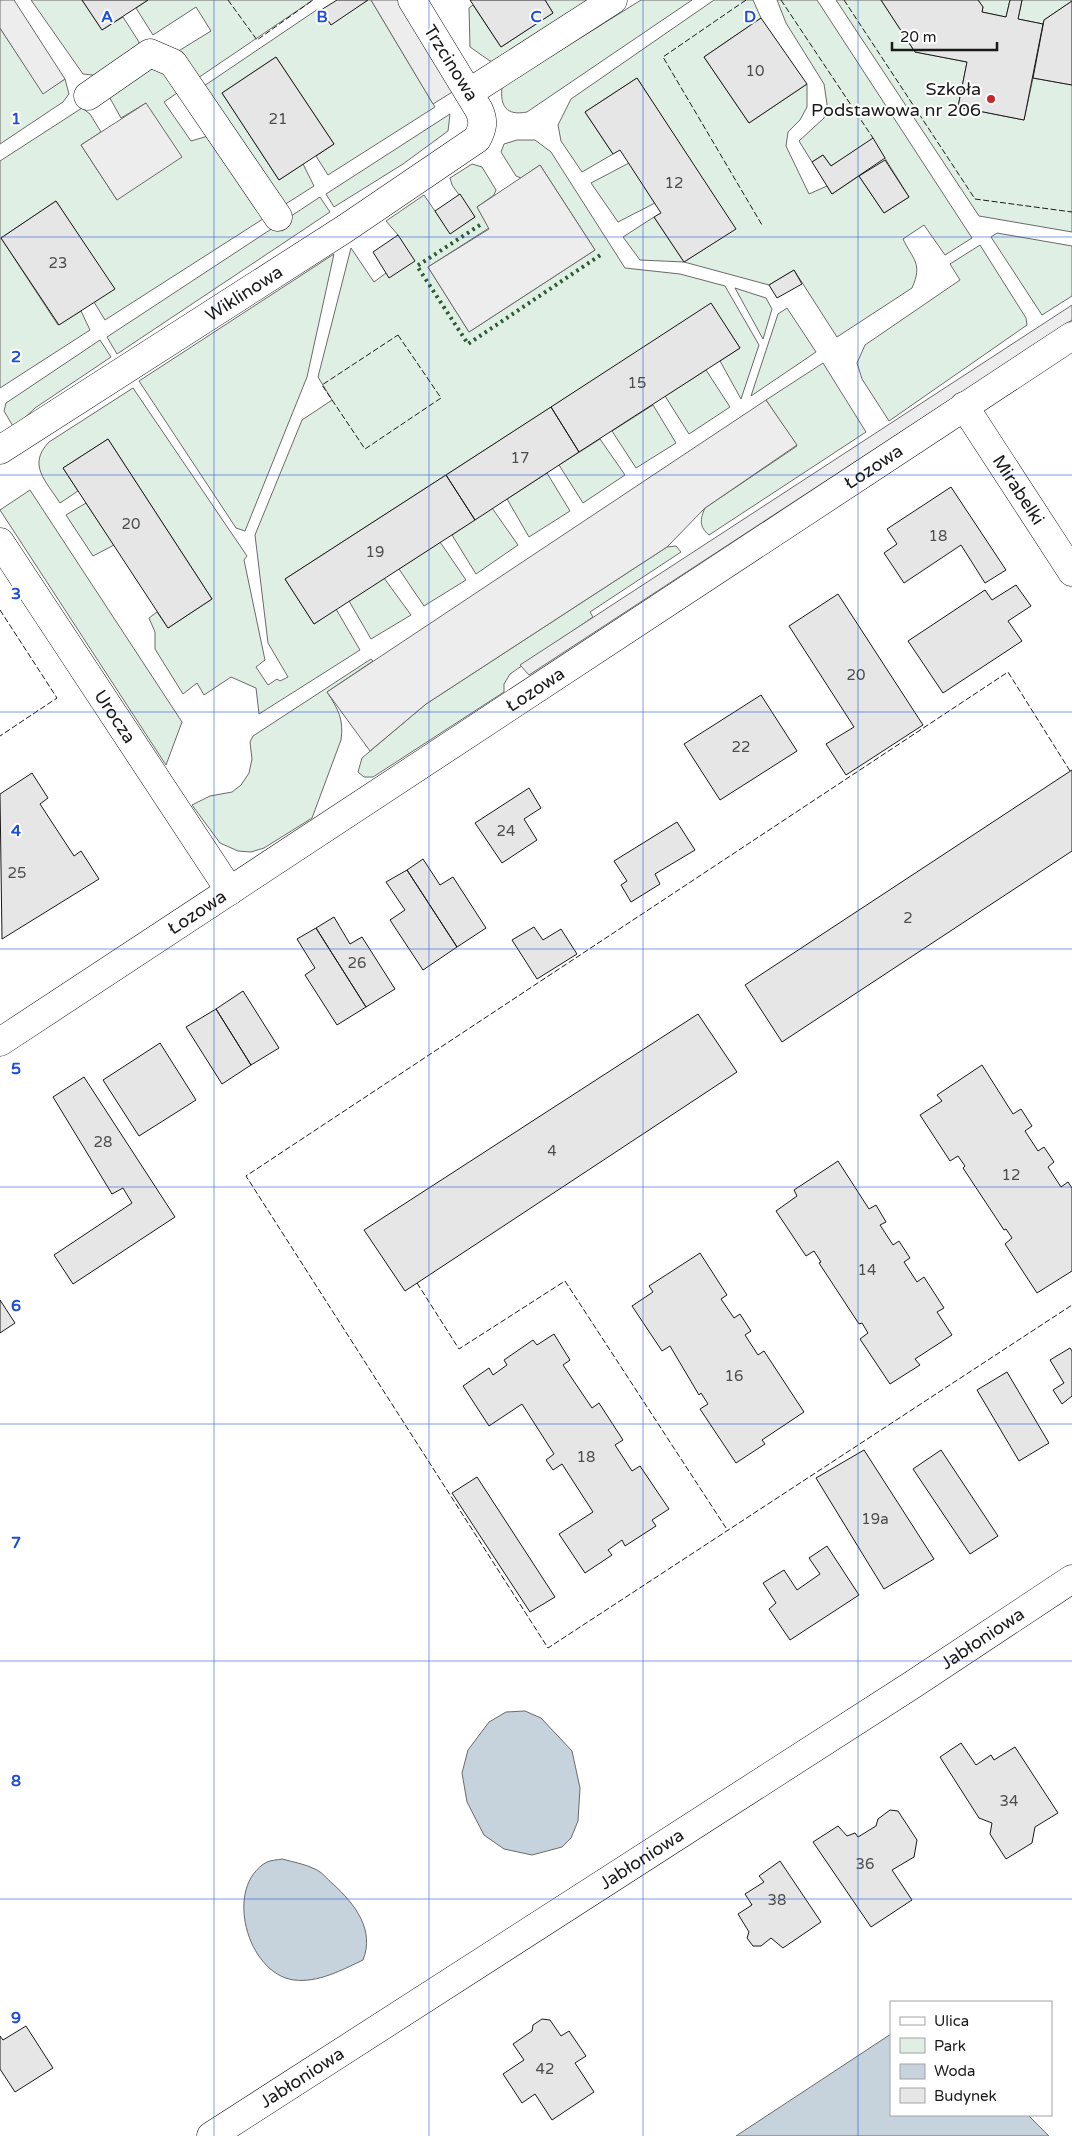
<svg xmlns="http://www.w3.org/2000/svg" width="1072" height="2136" viewBox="0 0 1072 2136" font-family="'Varela Round',sans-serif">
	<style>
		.green { fill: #e0efe3; stroke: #6a6a6a }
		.parking { fill: #ededed; stroke: #6a6a6a }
		.water { fill: #c6d2dc; stroke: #6a6a6a }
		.building { fill: #e6e6e6; stroke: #1a1a1a }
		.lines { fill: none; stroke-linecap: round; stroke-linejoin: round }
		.minor-casing { stroke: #1a1a1a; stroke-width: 29 }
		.minor { stroke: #fff; stroke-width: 28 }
		.hedge { stroke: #2b5a34; stroke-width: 4; stroke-dasharray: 2.5 4; stroke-linecap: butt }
		.fence { stroke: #1a1a1a; stroke-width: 1; stroke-dasharray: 6 2.5; stroke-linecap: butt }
		.grid { fill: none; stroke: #1d4ed8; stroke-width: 1; stroke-opacity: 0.55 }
		.poi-dot { fill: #c62828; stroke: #fff; stroke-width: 2 }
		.labels { text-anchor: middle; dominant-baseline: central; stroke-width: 4; stroke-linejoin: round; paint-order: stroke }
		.number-label { font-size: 15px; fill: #4d4d4d }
		.street-label { font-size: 18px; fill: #1a1a1a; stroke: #fff }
		.poi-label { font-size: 18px; fill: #1a1a1a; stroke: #fff; text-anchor: end }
		.grid-label { font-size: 16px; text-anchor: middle; font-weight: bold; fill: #1d4ed8; stroke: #fff; stroke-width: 4; stroke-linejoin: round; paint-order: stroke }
	</style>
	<rect width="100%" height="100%" fill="#fff"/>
	<!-- green -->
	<path class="green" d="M31,0h51l20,30 21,-13 16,25 -2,11 -36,23 -18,-2z
		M148,0h165l-118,80 -23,-25 39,-24 -15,-24 -43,28 -17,-27z
		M368,0h3l64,107 -107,68 -12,-19 18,-12 -58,-87 -54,36 57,87 24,-16 11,22 -30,19 -83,-117 117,-79 13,15z
		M545,0h48l-94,63 -9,-2 -20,-14 -1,-39 4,-3 28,42 52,-34z
		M641,0h51l-165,112c-21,4 -27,-6 -25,-25z
		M714,0h39l8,18 -57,39 45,66 58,-39v23l-7,13 -12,12 -2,14 23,48 18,-8 5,8 27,-18 25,37 25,-16 -36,-58 -42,27 -8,-11 -11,7 -13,-21 25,-23 3,-14 -3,-20 -38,-61 -9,-23h40l155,238 -27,17 -21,-30 -21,14c10,21 20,24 9,49l-75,49 -43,-67 -25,15 -85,-23 -44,-2 -17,-23 31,-20 30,45 51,-33 -98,-151 -52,34 28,42 -31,18 -21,-31 -3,-16 13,-26z
		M836,0h45l34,52 52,10 -9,45 66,13 9,-42 39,7v147l-93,-16z
		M978,0h32l-4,17 -24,-5 1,-5z
		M1022,0h50v1l-28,19 -1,4 -25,-5z
		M0,28l43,65 22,-14 4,15 -6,8 -63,42z
		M160,67l20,24 -16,11 27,39 17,-5 58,81 -161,103 -11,-18 20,-13 -58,-88 -55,37 57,87 23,-14 9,19 -90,58v-227l82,-53 8,6 11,18 -20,13 36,55 29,-97 -25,15 -15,-27 30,-20z
		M450,114l-2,17 -45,33 -69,43 -8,-13z
		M517,140h18l16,12 74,116 55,6 45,12 34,59 -18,54 -21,-38 20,-13 -29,-44 -426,275 29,45 22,-15 24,41 -101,64 -3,-26 -25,-11 -27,18 -7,-12 -14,11 -28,-45v-17l-6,-14 8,-6 11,16 44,-29 -104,-160 -45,29 15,23 -18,12c-14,-22 -33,-38 -11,-61l84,-54 114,168 -3,4 21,100 -9,7 12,18 9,-6 3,2 8,-4 -20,-34 -13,-108 47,-115 30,-20 -14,-23 33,-129 23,34 12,-9 12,-38 -12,-14 38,-26 26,38 25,-16 -23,-32 -2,-7 22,-14 10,3 14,23 -2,5 -17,12 12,21 -61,39 41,65 126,-82 -55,-85 -19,13 -5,-2 -15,-24 3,-8z
		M629,163l26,40 -37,19 -27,-39z
		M320,197l10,15 -213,142 -10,-17z
		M997,233l75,13v50l-30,19 -51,-78z
		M980,245l46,73 1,7 -138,96 -27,-42 -5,-16 8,-18 95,-65 -10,-16z
		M334,254l-27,123 -62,154 -9,-3 -97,-147z
		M735,288l31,10 6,11 -9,30z
		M787,308l29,44 -65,44 27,-82z
		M100,340l11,17 -76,51 -21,20 -10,-17 2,-8z
		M823,363l43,69 -157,103c-10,-8 -9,-16 -4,-27l92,-62 -31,-46z
		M706,370l24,37 -41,27 -24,-38z
		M653,405l23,38 -40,25 -24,-37z
		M600,439l25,36 -42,28 -24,-38z
		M547,473l23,38 -41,26 -22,-38z
		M30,490l152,232 -16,43 -166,-255z
		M86,503l28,42 -21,11 -27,-41z
		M492,508l26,37 -42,29 -24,-39z
		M440,542l26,38 -42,26 -25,-37z
		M676,546l5,6 -91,60 3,5 -83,57 -6,10v8l-131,85h-9l-6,-5 4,-14 64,-54 241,-157z
		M384,578l27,37 -40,24 -22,-38z
		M371,659l2,2 -46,31c11,17 17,27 14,48l-29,78 -48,30 -13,4 -13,-1 -18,-8 -28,-38 18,-9 22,-4 9,-7 8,-12 3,-14 -2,-17 3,-6z"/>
	<!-- parking -->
	<path class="parking" d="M0,0h14l51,79 -22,15 -43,-66z
		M371,0h29l54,91 -21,13z
		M146,103l36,54 -65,43 -36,-55z
		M540,165l55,85 -126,82 -41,-65 61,-38 -12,-22z
		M1072,305v15l-543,355 -9,-10z
		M766,400l31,45 -92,63 -38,39 -241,157 -56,47 -43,-59z"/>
	<!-- water -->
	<path class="water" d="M525,1711l16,7 31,33 8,37 -2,33 -7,17 -9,9 -30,8 -28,-6 -20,-14 -17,-33 -5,-29 6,-23 21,-28 17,-10z
		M282,1859c11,3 23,5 33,10 7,3 12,10 18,15 22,20 42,46 30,76 -21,10 -45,23 -69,20 -47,-6 -71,-94 -27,-118 4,-2 11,-2 15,-3z
		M891,2034v81h137l21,21h-313z"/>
	<!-- building -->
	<path class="building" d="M82,0h66l-46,30z
		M337,0h31l-37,25 -10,-15z
		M470,0h75l8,13 -52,34z
		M881,0h97l5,7 -1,5 24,5 4,-17h12l-4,19 25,5 -19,96 -66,-13 9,-45 -52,-10z
		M1072,1v84l-39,-7 11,-58z
		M761,18l46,66 -58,39 -45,-66z
		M276,57l58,87 -55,36 -57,-87z
		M637,78l99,151 -52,33 -30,-45 7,-4 -41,-63 -7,4 -28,-42z
		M873,138l12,20 -53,36 -20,-32 11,-7 8,11z
		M885,160l24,37 -25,16 -25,-37z
		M460,194l15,23 -25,17 -15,-23z
		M56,201l59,88 -56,36 -58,-87z
		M398,235l17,26 -26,17 -16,-26z
		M794,270l8,14 -25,14 -8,-13z
		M711,303l29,45 -161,104 -28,-45z
		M551,407l28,45 -104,68 -29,-45z
		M108,439l104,160 -44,29 -105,-160z
		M446,475l29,45 -161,104 -29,-45z
		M951,487l55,83 -21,13 -24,-38 -57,38 -20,-30 13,-9 -10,-15z
		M1016,585l15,21 -23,15 14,20 -79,52 -35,-52 77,-51 7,10z
		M838,594l85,131 -77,50 -20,-31 28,-17 -65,-101z
		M761,695l36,56 -77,49 -36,-56z
		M1072,770v81l-290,191 -37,-57z
		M32,773l16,25 -8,6 34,52 7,-5 18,28 -97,60 -2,-145z
		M529,788l12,20 -17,11 13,21 -35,23 -27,-40z
		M677,822l18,28 -40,24 5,10 -29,18 -10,-17 6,-4 -13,-20z
		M423,859l17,26 13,-8 33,51 -29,19 -50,-77z
		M407,870l50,77 -34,23 -33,-50 15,-10 -19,-28z
		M334,917l16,27 12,-7 33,52 -29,18 -50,-79z
		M534,927l9,13 18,-11 16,25 -40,25 -25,-39z
		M316,928l50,79 -29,18 -32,-50 10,-7 -18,-29z
		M243,991l36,57 -28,17 -35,-56z
		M216,1009l35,56 -29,19 -36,-57z
		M698,1014l39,58 -332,219 -41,-61z
		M160,1043l36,57 -57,36 -36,-56z
		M982,1065l31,49 8,-5 11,17 -7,5 13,20 6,-4 10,15 -6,5 13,20 7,-5 4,6v83l-35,22 -32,-49 7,-6 -6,-9 -2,1 -41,-62 2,-2 -7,-10 -8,5 -30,-46 22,-14 -5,-6z
		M84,1077l91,140 -102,67 -19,-29 78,-52 -9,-15 -11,6 -59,-97z
		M838,1161l31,48 7,-4 10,17 -6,3 13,20 6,-4 11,17 -6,4 13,20 7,-5 20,31 -7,4 15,23 -37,24 5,6 -30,19 -30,-45 8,-6 -6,-10 -3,1 -40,-61 2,-1 -7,-11 -8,5 -30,-45 21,-15 -3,-6z
		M700,1253l27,42 -6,4 13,19 6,-4 11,17 -6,4 13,20 6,-4 40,61 -42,28 3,4 -29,19 -36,-54 8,-5 -7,-11 -2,2 -29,-49 -8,5 -30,-45 21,-14 -4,-6z
		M0,1300l15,23 -15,10z
		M554,1334l16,26 -7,5 29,43 7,-5 24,37 -8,5 17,26 8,-5 29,43 -17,11 4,6 -31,20 -3,-6 -14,10 4,5 -27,18 -26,-39 34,-22 -31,-48 -9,6 -7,-10 8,-6 -32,-50 -33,22 -26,-40 26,-18 4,7 14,-10 -3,-5 29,-20 4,5z
		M1070,1348l2,3v45l-10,8 -9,-14 11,-7 -14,-23z
		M1007,1372l42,71 -30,18 -42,-71z
		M864,1450l70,109 -50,30 -68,-111z
		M941,1450l57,86 -28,18 -57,-85z
		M477,1477l78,120 -25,15 -78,-119z
		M827,1546l32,49 -69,45 -21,-31 7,-6 -13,-20 21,-13 13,20 23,-16 -11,-16z
		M961,1743l15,22 15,-10 3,5 21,-13 43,66 -23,14 -3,16 -26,16 -16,-25 2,-11 -13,-5 -39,-61z
		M890,1810l8,1 19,29 -3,17 -22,13 20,30 -41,27 -58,-85 25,-16 9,10 8,-3 3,4 18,-11 2,-7z
		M780,1861l41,61 -38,26 -12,-10 -10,8h-8l-6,-8 2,-6 -11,-18 14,-9 -7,-11 19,-12 -5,-6z
		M542,2019l8,1 11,16 8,-5 17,25 -11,7 19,29 -42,28 -17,-26 -13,9 -19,-29 21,-14 -11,-16 19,-13 1,-6z
		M26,2026l27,42 -38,24 -15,-23v-33l3,4z"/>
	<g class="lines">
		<!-- minor casing -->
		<g class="minor-casing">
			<g id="minor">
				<path d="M470,92l143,-92"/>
				<path d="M88,96l62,-43 23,10 105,154"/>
				<path id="s1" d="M964,406l108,166"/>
				<path id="s2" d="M0,450l346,-222 131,-89c6,-11 7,-18 2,-29l-67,-110"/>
				<path id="s3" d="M0,542l230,349"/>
				<path id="s4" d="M0,1042l1072,-706"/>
				<path id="s5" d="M211,2136l701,-451 160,-106"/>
			</g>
		</g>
		<!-- minor -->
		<use href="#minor" class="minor"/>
		<!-- hedge -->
		<path class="hedge" d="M480,225l-63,41 51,78 134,-90"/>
		<!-- fence -->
		<path class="fence" d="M228,0l29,40 56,-40
			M746,0l-83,57 99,168
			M781,0l92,138
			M844,0l131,199 97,13
			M398,335l43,63 -76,51 -43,-64z
			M0,610l57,88 -57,38
			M1070,771l-62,-99 -762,504 302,472 524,-343
			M417,1283l42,66 106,-68 163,250"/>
	</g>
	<!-- grid -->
	<path class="grid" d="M214,0v2136M429,0v2136M643,0v2136M858,0v2136M0,237h1072M0,475h1072M0,712h1072M0,949h1072M0,1187h1072M0,1424h1072M0,1661h1072M0,1899h1072"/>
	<!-- markers -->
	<circle class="poi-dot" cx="991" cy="99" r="5"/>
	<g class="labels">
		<!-- number labels -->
		<g class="number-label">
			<text x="755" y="71">10</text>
			<text x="278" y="119">21</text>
			<text x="674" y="183">12</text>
			<text x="58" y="263">23</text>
			<text x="637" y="383">15</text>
			<text x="520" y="458">17</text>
			<text x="131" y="524">20</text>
			<text x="938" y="536">18</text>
			<text x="375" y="552">19</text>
			<text x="856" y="675">20</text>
			<text x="741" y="747">22</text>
			<text x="506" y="831">24</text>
			<text x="17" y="873">25</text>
			<text x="908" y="918">2</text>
			<text x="357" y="963">26</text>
			<text x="103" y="1142">28</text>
			<text x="552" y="1151">4</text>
			<text x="1011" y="1175">12</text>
			<text x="867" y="1270">14</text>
			<text x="734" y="1376">16</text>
			<text x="586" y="1457">18</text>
			<text x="875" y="1519">19a</text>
			<text x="1009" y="1801">34</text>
			<text x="865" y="1864">36</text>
			<text x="777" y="1900">38</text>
			<text x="545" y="2069">42</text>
		</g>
		<!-- street labels -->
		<g class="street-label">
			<text transform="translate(451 63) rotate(58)">Trzcinowa</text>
			<text stroke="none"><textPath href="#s2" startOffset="290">Wiklinowa</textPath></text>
			<text stroke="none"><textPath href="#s4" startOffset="1046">Łozowa</textPath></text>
			<text stroke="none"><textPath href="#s1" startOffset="100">Mirabelki</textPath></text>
			<text stroke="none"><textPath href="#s4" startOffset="641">Łozowa</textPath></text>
			<text stroke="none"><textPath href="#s3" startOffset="209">Urocza</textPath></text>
			<text stroke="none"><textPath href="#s4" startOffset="236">Łozowa</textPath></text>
			<text stroke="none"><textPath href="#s5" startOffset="918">Jabłoniowa</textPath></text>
			<text stroke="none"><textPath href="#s5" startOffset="512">Jabłoniowa</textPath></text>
			<text stroke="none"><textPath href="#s5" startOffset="108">Jabłoniowa</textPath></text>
		</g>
		<!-- poi labels -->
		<g class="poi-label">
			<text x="981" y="89">Szkoła<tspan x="981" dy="21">Podstawowa nr 206</tspan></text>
		</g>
	</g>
	<g class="grid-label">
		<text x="107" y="22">A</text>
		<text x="322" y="22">B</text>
		<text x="536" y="22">C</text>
		<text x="750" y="22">D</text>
		<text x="16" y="124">1</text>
		<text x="16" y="362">2</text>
		<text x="16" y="599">3</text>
		<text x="16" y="836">4</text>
		<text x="16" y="1074">5</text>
		<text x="16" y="1311">6</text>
		<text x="16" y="1548">7</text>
		<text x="16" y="1786">8</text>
		<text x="16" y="2023">9</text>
	</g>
	<!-- legend -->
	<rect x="890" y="2001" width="162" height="115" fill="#ffffff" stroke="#a3a3a3"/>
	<rect x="900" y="2017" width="25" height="8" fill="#ffffff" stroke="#a3a3a3"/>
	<text x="934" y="2026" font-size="15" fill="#1a1a1a">Ulica</text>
	<rect x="900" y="2038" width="25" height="15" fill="#e0efe3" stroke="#a3a3a3"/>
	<text x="934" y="2051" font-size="15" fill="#1a1a1a">Park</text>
	<rect x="900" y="2064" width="25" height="15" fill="#c6d2dc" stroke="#a3a3a3"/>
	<text x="934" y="2076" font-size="15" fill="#1a1a1a">Woda</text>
	<rect x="900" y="2088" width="25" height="15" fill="#e6e6e6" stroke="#a3a3a3"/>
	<text x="934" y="2101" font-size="15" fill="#1a1a1a">Budynek</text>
	<!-- scale -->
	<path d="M892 42v8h105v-8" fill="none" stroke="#1a1a1a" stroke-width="2.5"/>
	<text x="900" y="42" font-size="15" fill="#1a1a1a" stroke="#ffffff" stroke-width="4" paint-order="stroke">20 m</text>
</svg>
